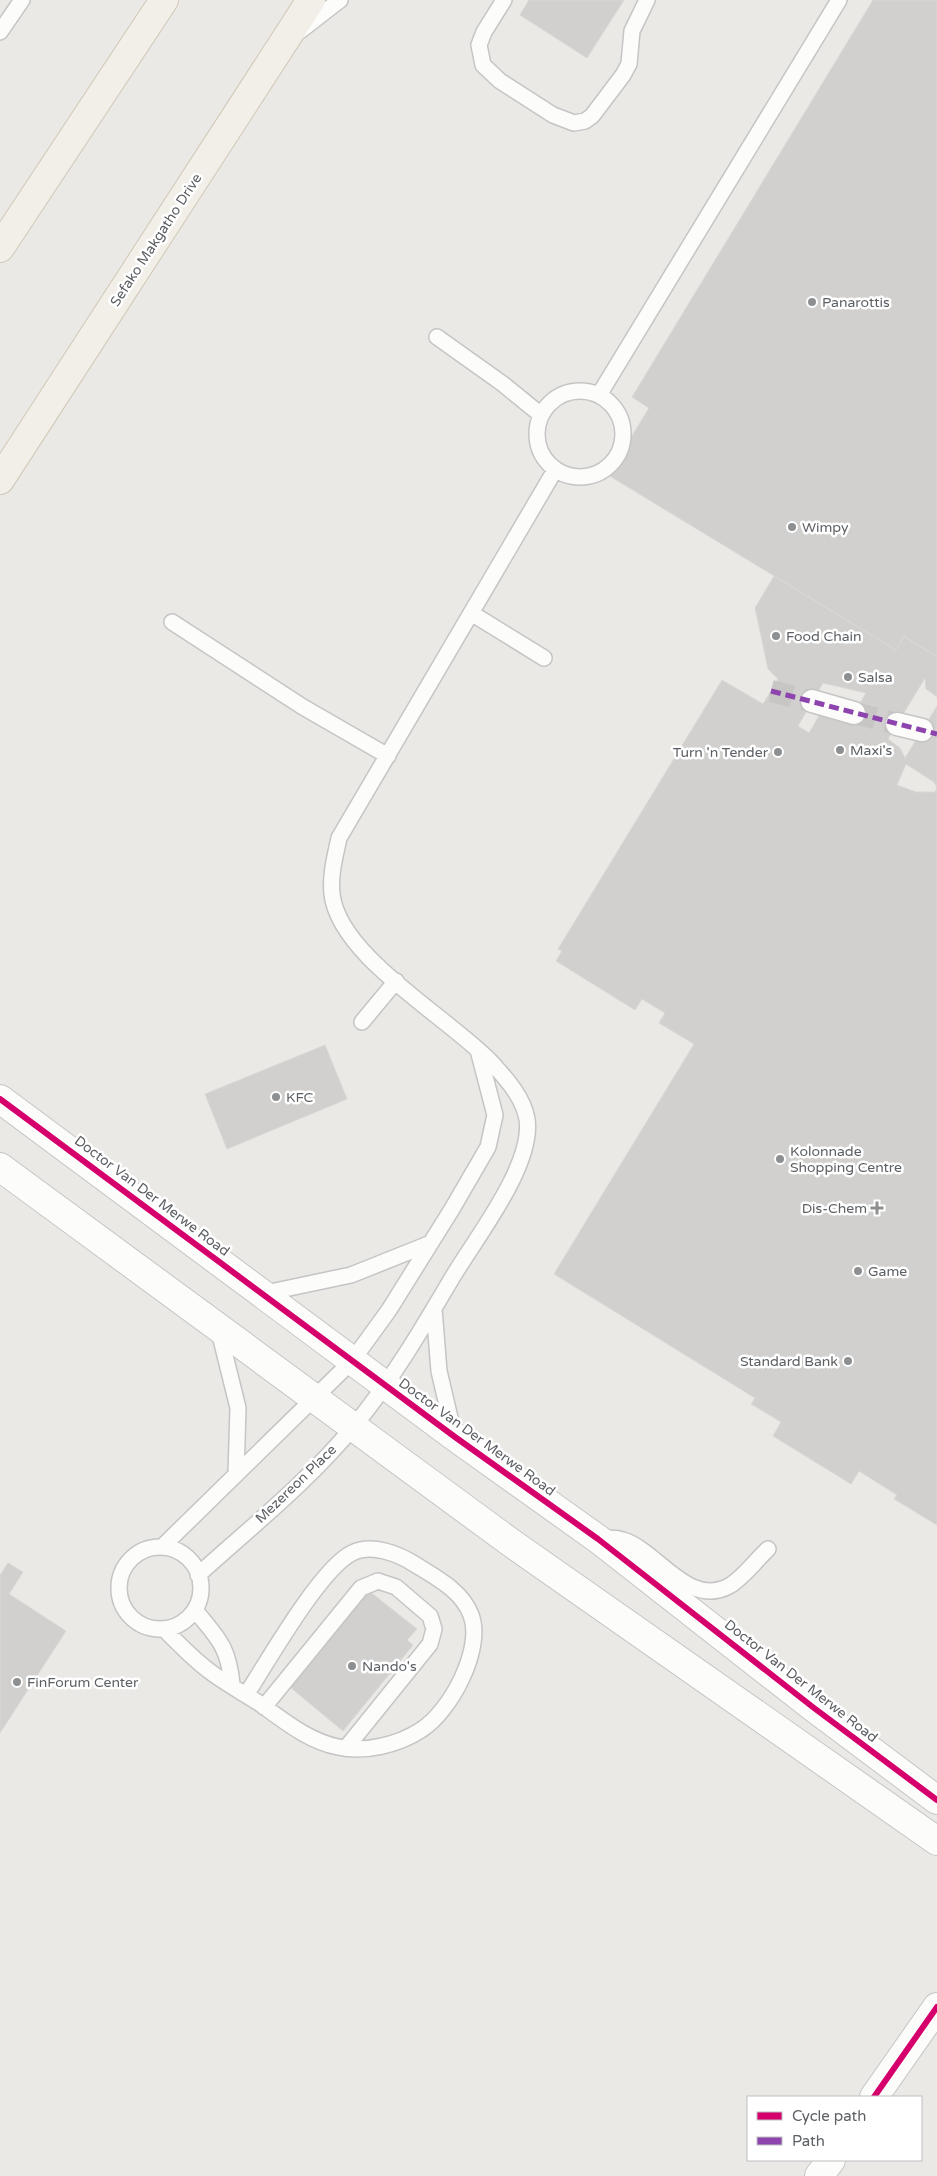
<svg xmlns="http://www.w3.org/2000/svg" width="937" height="2176" viewBox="0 0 937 2176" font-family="'Varela Round',sans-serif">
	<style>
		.building { fill: #d1d0cf; stroke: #dad8d5; fill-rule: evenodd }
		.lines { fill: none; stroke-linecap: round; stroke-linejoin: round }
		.pedestrian-tunnel { stroke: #c7c6c5; stroke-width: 22; stroke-dasharray: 22 11; stroke-linecap: butt }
		.service-casing { stroke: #c5c5c5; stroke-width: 18 }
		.pedestrian-casing { stroke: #c5c5c5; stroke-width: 25 }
		.minor-casing { stroke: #c5c5c5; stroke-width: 30 }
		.primary-casing { stroke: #d0c7b6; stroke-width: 30 }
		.service { stroke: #fcfcfb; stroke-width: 15 }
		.pedestrian { stroke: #fcfcfb; stroke-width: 22 }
		.minor { stroke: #fcfcfb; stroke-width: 28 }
		.primary { stroke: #f2efe8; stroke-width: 28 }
		.quiet { stroke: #8e44ad; stroke-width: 5; stroke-dasharray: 10 5; stroke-linecap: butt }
		.cycleway-casing { stroke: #fff; stroke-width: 9 }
		.cycleway { stroke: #d6006c; stroke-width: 6 }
		.poi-dot { fill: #8e8f91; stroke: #fff; stroke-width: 2 }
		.labels { text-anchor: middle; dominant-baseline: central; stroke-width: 5; stroke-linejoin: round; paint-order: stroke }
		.street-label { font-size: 14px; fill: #5c5f63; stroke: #fff }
		.poi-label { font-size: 14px; fill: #5c5f63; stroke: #fff; text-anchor: start }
	</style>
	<rect width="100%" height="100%" fill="#ebe9e6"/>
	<!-- building -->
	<path class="building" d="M529,0h95l-37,58 -67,-43z
		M873,0h64v657l-33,-21 -8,14 -288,-175 41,-67 -17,-11z
		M774,576l122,74 8,-14 33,21v40l-11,-8 -1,-11 -37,61 12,9 5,10 32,-52v819l-43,-26 3,-4 -38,-24 -8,13 -78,-48 8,-14 -30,-18 4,-6 -201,-124 140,-230 -35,-21 6,-10 -23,-14 -7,11 -79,-49 6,-10 -4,-2 164,-269 41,24 15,-25 -10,-10 -13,-61zM823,683l43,10 -16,28 -30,-7 -11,19 -11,-7zM906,764l28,18 3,6 -2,4h-19l-19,-7z
		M325,1045l22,54 -120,50 -22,-55z
		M8,1563l15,9 -14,22 57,37 -66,102v-158z
		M369,1591l48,38 -10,11 6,5 -70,86 -53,-44z"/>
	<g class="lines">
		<!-- pedestrian-tunnel -->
		<path class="pedestrian-tunnel" d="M771,691l41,10
			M854,713l43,11"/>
		<!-- service casing -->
		<g class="service-casing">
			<path id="service" d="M504,0l-20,32 -5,13 4,20 17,16 53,34 21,8 11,-2 7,-5 31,-41 6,-11 3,-33 15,-31
				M300,31l40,-31
				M0,32l22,-32
				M437,337l66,47 38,31
				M537 434a43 43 0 1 1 86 0a43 43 0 1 1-86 0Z
				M599,395l240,-395
				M471,613l73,45
				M172,622l131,85 85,49
				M362,1022l34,-41
				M261,1294l90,-19 80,-32
				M434,1309l5,62 15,64
				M219,1331l19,77 -2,66
				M600,1539c7,-1 15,-2 23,1 35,11 65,68 106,46 14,-8 27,-26 39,-37
				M162,1547l190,-186 37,-51 63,-101 36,-62 7,-32 -17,-65
				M119 1588a41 41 0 1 1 82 0a41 41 0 1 1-82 0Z
				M198,1575c53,-48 111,-94 156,-149 38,-46 68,-97 98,-148 23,-39 82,-113 75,-159 -4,-22 -20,-39 -34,-55 -43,-46 -154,-107 -161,-170 -2,-20 3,-37 7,-56l216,-368
				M195,1610c23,29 33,35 37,74
				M164,1629c14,14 28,29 44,41 15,12 34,22 51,33 24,17 49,38 79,44 26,6 60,-2 83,-17 29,-18 63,-81 50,-115 -9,-24 -34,-37 -55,-50 -17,-11 -44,-22 -64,-12 -32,16 -84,108 -106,142
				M264,1707l97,-119 17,-7 18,6 34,29 4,13 -4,15 -84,104"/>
		</g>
		<!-- pedestrian casing -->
		<g class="pedestrian-casing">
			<path id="pedestrian" d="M812,701l42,12
				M897,724l25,6"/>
		</g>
		<!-- minor casing -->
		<g class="minor-casing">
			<path id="minor" d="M0,1099l455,338 143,102 216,169 123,92
				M0,1167l510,375 427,299
				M874,2097l63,-90
				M819,2176l12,-16"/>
		</g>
		<!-- primary casing -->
		<g class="primary-casing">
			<path id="primary" d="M0,248l164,-248
				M0,480l311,-480"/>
		</g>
		<!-- service -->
		<use href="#service" class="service"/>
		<!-- pedestrian -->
		<use href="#pedestrian" class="pedestrian"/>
		<!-- minor -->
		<use href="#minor" class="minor"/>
		<!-- primary -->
		<use href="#primary" class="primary"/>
		<!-- quiet -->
		<path class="quiet" d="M771,691l166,43"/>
		<!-- cycleway casing -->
		<g class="cycleway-casing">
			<path id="cycleway" d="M0,1099l455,338 143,102 216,169 123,92
				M874,2097l63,-90"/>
		</g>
		<!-- cycleway -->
		<use href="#cycleway" class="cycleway"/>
	</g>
	<!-- markers -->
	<g class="poi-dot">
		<circle cx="812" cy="302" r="5"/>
		<circle cx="792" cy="527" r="5"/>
		<circle cx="776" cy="636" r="5"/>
		<circle cx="848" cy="677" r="5"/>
		<circle cx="840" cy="750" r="5"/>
		<circle cx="778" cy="752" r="5"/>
		<circle cx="276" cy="1097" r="5"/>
		<circle cx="780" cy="1159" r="5"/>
		<path d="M874.5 1200.5h5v5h5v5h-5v5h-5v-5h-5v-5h5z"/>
		<circle cx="858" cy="1271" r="5"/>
		<circle cx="848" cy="1361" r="5"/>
		<circle cx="352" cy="1666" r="5"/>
		<circle cx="17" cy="1682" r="5"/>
	</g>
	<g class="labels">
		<!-- street labels -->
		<g class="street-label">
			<text transform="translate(156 240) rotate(-57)">Sefako Makgatho Drive</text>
			<text transform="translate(152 1196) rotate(37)">Doctor Van Der Merwe Road</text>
			<text transform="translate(477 1437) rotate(36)">Doctor Van Der Merwe Road</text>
			<text transform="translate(296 1484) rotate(-44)">Mezereon Place</text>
			<text transform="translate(801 1681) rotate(38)">Doctor Van Der Merwe Road</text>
		</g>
		<!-- poi labels -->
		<g class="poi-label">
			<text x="822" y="302">Panarottis</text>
			<text x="802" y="527">Wimpy</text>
			<text x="786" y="636">Food Chain</text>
			<text x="858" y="677">Salsa</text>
			<text x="850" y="750">Maxi's</text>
			<text x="768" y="752" text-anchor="end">Turn 'n Tender</text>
			<text x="286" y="1097">KFC</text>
			<text x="790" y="1151">Kolonnade<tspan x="790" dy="16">Shopping Centre</tspan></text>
			<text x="867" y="1208" text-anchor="end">Dis-Chem</text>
			<text x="868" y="1271">Game</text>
			<text x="838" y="1361" text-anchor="end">Standard Bank</text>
			<text x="362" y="1666">Nando's</text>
			<text x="27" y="1682">FinForum Center</text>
		</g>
	</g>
	<!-- legend -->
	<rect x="747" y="2096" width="175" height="65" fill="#ffffff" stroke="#bebfc1"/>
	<rect x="757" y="2112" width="25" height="8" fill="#d6006c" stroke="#bebfc1"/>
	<text x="792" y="2121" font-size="15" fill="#5c5f63">Cycle path</text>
	<rect x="757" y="2137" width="25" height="8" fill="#8e44ad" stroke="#bebfc1"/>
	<text x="792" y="2146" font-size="15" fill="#5c5f63">Path</text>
</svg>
